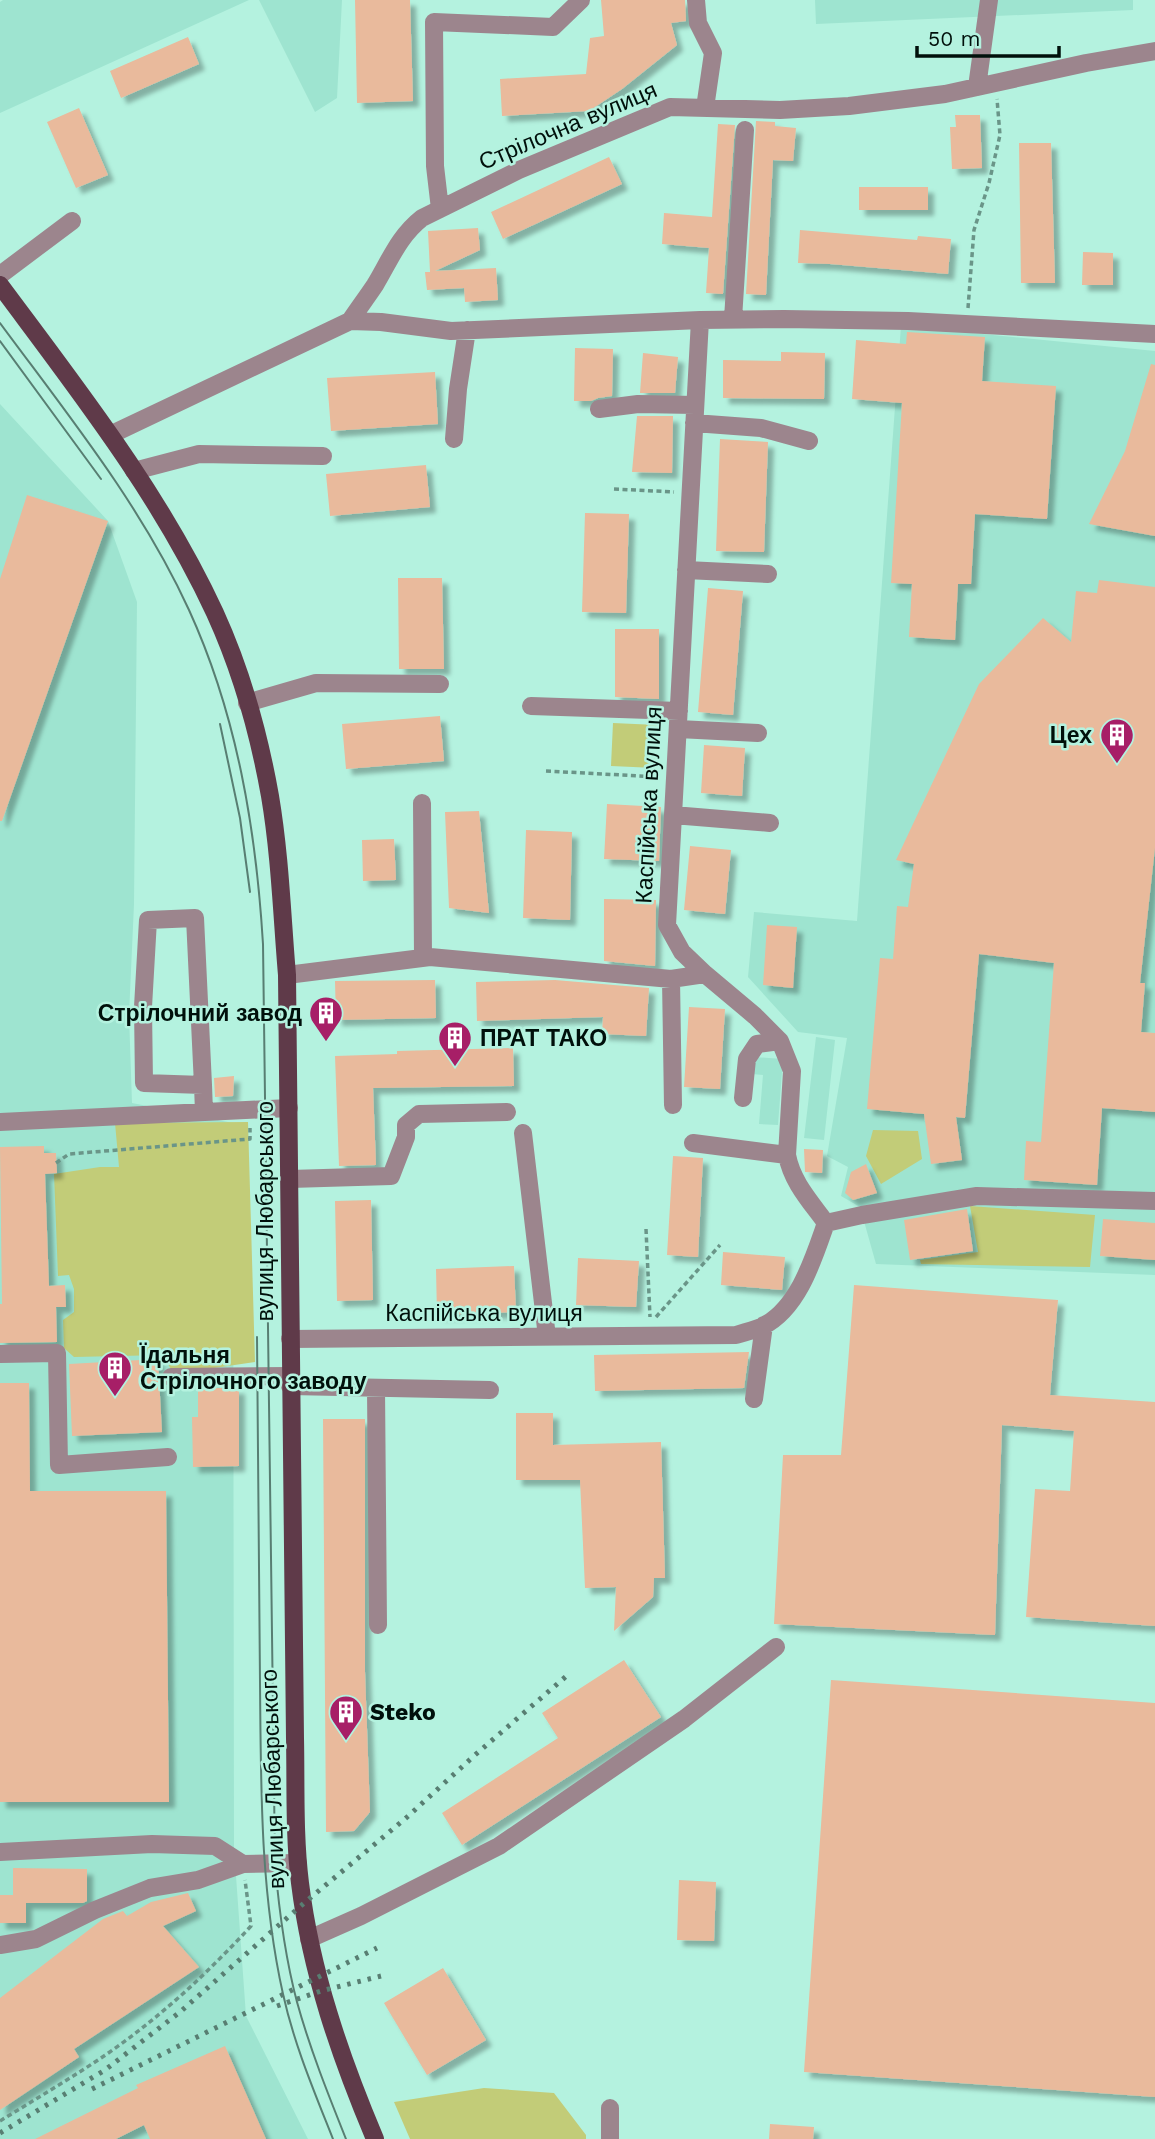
<svg xmlns="http://www.w3.org/2000/svg" width="1155" height="2139" viewBox="0 0 1155 2139" font-family="'Work Sans',sans-serif">
	<style>
		.built { fill: #9ee4d0 }
		.green { fill: #c2cc78 }
		.building { fill: #e9ba9c; filter: url(#shadow) }
		.lines { fill: none; stroke-linecap: round; stroke-linejoin: round }
		.path { stroke: #6a9588; stroke-width: 3.5; stroke-dasharray: 5 3.5; stroke-linecap: butt }
		.minor { stroke: #9c858d; stroke-width: 18 }
		.major { stroke: #5f3a49; stroke-width: 18 }
		.tram { stroke: #587e72; stroke-width: 2 }
		.rail { stroke: #587e72; stroke-width: 5; stroke-dasharray: 3.5 7; stroke-linecap: butt }
		.labels { text-anchor: middle; dominant-baseline: central; stroke-width: 5; stroke-linejoin: round; paint-order: stroke }
		.street-label { font-size: 23px; fill: #00100b; stroke: #b4f2df }
		.poi-label { font-size: 23px; font-weight: bold; fill: #00100b; stroke: #b4f2df; text-anchor: start }
	</style>
	<defs>
		<filter id="shadow"><feDropShadow dx="6" dy="6" stdDeviation="2" flood-color="#0004"/></filter>
	</defs>
	<rect width="100%" height="100%" fill="#b4f2df"/>
	<!-- built -->
	<path class="built" d="M3,0h246l-249,113v-111z
		M259,0h83l-5,98 -22,14z
		M815,0h318v10l-317,14z
		M901,326l254,25v924l-279,-11 -16,-57 -19,-11 7,-29 -21,-11 20,-118 -49,-6 -50,-55 6,-65 103,9z
		M0,404l108,117 29,81 -3,302 -5,111 3,88 101,20 1,725 12,168 62,123h-308z
		M816,1037l19,3 -11,100 -20,-2z
		M753,1057l30,2 -5,66 -19,-1 4,-49 -11,-1z"/>
	<!-- green -->
	<path class="green" d="M613,723l44,2 -2,43 -44,-2z
		M248,1122l7,240 -82,12 -9,-19 -90,2 -10,-9 -1,-28 11,-8v-23l-5,-14 -11,1 -4,-102 46,-7h19l-4,-44z
		M873,1130l45,1 4,28 -41,25 -15,-28z
		M970,1206l125,9 -5,52 -169,-3 -1,-4 58,-8z
		M484,2088l70,5 32,42v4h-176l-16,-37z"/>
	<!-- building -->
	<path class="building" d="M355,0h55l3,101 -56,2z
		M601,0h84l1,21 -15,2 6,22 -55,44 -33,22 -87,5 -2,-37 86,-5 4,-36 14,-2z
		M188,37l11,27 -78,34 -11,-27z
		M79,108l29,67 -32,13 -29,-66z
		M955,115h25l2,53 -30,1 -2,-42h6z
		M756,121l19,1v4l21,2 -3,33 -20,-1 -7,135 -20,-1z
		M718,124l17,1 -12,169 -17,-1 3,-45 -47,-4 2,-31 48,4z
		M1019,143h32l4,140h-34z
		M609,157l13,27 -119,55 -12,-27z
		M859,187h69v23h-69z
		M478,228l2,22 -45,21 61,-3 2,32 -33,2 -1,-14 -37,2 -2,-18h5l-2,-41z
		M800,230l117,10 1,-4 33,3 -3,35 -118,-10 -32,-1z
		M1083,252l30,1v32h-31z
		M907,332l78,5 -3,44 74,5 -9,133 -72,-5 -4,70h-13l-3,56 -46,-3 3,-53 -21,-1 11,-180 -50,-4 4,-59 50,4z
		M575,348l38,1 -1,47 -14,2 -7,3h-17z
		M781,352l44,1 -1,46 -101,-1v-38l58,1z
		M643,353l35,4 -3,36h-35z
		M1151,364l4,1v171l-66,-12 36,-73z
		M435,372l3,52 -107,7 -4,-53z
		M637,416h36l-1,57 -40,-1z
		M720,439l48,3 -4,110 -48,-1z
		M426,465l4,42 -100,9 -4,-42z
		M27,495l81,26 -106,300h-2v-242z
		M585,513l44,1 -3,99 -44,-1z
		M398,578h44l2,91h-45z
		M1099,580l56,7v261l-15,135h5l-4,49 14,1v79l-53,-4 -5,77 -73,-5 2,-39 15,1 13,-179 -75,-9 -14,164 -9,-1 6,43 -31,4 -7,-50 -57,-5 13,-151 13,1 4,-53 11,1 6,-43 -18,-4 83,-176 64,-66 28,24 5,-51 21,2z
		M708,588l35,3 -10,124 -35,-3z
		M615,629h44v70l-44,-2z
		M440,716l4,45 -98,8 -4,-45z
		M704,745l41,3 -3,48 -41,-3z
		M607,804l54,3 -2,54 -55,-2z
		M479,811l10,102 -40,-5 -4,-96z
		M526,830l46,2 -2,88 -47,-2z
		M394,839l2,41 -33,1 -1,-41z
		M690,846l41,4 -6,64 -41,-4z
		M604,899l52,1 -1,66 -51,-5z
		M767,925l30,2 -4,61 -30,-3z
		M435,980l1,38 -100,2 -1,-39z
		M555,980l94,8 -3,48 -44,-2 1,-17 -126,4 -1,-39z
		M689,1007l36,2 -5,80 -36,-2z
		M513,1048l1,38 -141,2 3,77 -37,1 -4,-110 62,-2v-3z
		M234,1076l-1,20 -18,1 -1,-19z
		M44,1146v7h12l1,20 -12,1 4,112 16,-1 1,22h-10l1,35 -57,1v-39h2l-2,-157z
		M804,1149l19,1 -1,23 -17,-1z
		M673,1156l30,2 -5,99 -31,-2z
		M866,1164l11,29 -24,7 -8,-7 6,-21z
		M371,1200l2,100 -36,1 -2,-100z
		M967,1209l6,42 -63,9 -6,-40z
		M1103,1219l52,4v37l-55,-4z
		M723,1252l62,5 -3,33 -61,-5z
		M578,1258l61,3 -3,46 -60,-2z
		M514,1266l2,46 -79,3 -1,-46z
		M854,1285l204,15 -8,95 105,7v224l-129,-9 9,-128 35,2 4,-60 -72,-6 -7,210 -221,-11 9,-169h58z
		M749,1352l-5,36 -149,3 -1,-36z
		M158,1359l4,73 -90,4 -3,-72z
		M0,1383h29l1,108h136l3,311h-169z
		M198,1388h41v78l-46,1 -1,-50h6z
		M516,1413h37v32l108,-3 4,136h-11l-1,19 -39,34 2,-44 -31,1 -5,-108h-64z
		M323,1419h42v253l5,140 -16,19 -28,1z
		M624,1660l37,57 -199,128 -20,-32 116,-75 -16,-25z
		M831,1680l324,23v394l-351,-25z
		M13,1868l74,1v32l-4,2h-57v20h-26v-28h13z
		M679,1880l37,2 -2,59 -37,-1z
		M188,1893l8,18 -33,15 36,41 -125,82 5,8 -79,53v-112l103,-79 20,-8 4,5 24,-14z
		M443,1968l43,72 -59,35 -43,-72z
		M225,2046l41,93h-116l-6,-14 -28,14h-81l103,-51 -2,-3z
		M770,2124l44,3 -1,12h-44z"/>
	<g class="lines">
		<!-- path -->
		<path class="path" d="M968,308l6,-78 15,-47 11,-48 -3,-36
			M614,489l60,3
			M546,771l113,6
			M56,1163l13,-9 181,-15v-11
			M646,1229l4,88
			M656,1317l64,-72
			M0,2121c34,-21 68,-41 101,-63 55,-37 105,-83 150,-132l-6,-46"/>
		<!-- minor -->
		<path class="minor" d="M696,0l2,23 15,30 -8,55
			M977,87l12,-87
			M440,209l-5,-43 -1,-144 119,5 28,-27
			M0,275l72,-54
			M733,319l12,-189
			M350,321c8,-12 17,-24 25,-36 15,-25 24,-49 47,-67l97,-48 151,-63 110,3 69,-4 96,-12 141,-31 69,-12
			M599,409l39,-5 57,1
			M694,423l67,5 48,13
			M110,435l240,-114 31,1 70,9 249,-11 84,-1 124,2 247,13
			M454,439l4,-50 9,-59
			M134,471l65,-17 124,2
			M686,570l82,4
			M247,703l69,-20 124,1
			M531,706l148,5
			M678,729l80,4
			M422,803l1,155
			M673,815l97,8
			M287,975l143,-18 241,22 34,-5
			M671,979l2,126
			M203,1085l-59,-2 -1,-76 5,-87 47,-2 8,167 1,27
			M743,1098l4,-39 10,-15 23,-3
			M0,1122l289,-14
			M523,1133l24,204
			M693,1143l94,12
			M290,1179l101,-3 15,-39v-12l13,-11 88,-2
			M826,1223l36,-8 115,-19 178,5
			M290,1339l446,-4c9,-3 19,-5 27,-9 36,-18 51,-69 63,-103 -16,-22 -34,-41 -39,-68l5,-84 -12,-30 -25,-25 -50,-42 -23,-22 -15,-27 33,-605
			M0,1354l57,-1 2,112 109,-8
			M171,1377l119,-1
			M290,1386l200,4
			M376,1388l2,237
			M754,1399l10,-74
			M0,1852l152,-8 63,2 28,18 55,-1
			M309,1939l52,-23 138,-70 185,-127 92,-72
			M0,1945l36,-6 59,-29 55,-22 48,-8 45,-16
			M610,2108v31"/>
		<!-- major -->
		<path class="major" d="M0,285c78,105 160,209 215,328 26,57 44,121 55,183 10,59 12,120 17,179l8,763c1,48 -1,97 5,145 11,89 40,173 75,256"/>
		<!-- tram -->
		<path class="tram" d="M0,323c68,92 141,182 189,287 48,105 67,219 74,334l12,920c4,46 10,93 22,138 13,47 31,92 49,137
			M0,341l101,138
			M220,724l20,94 10,74
			M257,1337c1,115 2,230 3,345 1,104 0,209 23,312 11,50 31,97 50,145"/>
		<!-- rail -->
		<path class="rail" d="M277,2006l44,-15 60,-15
			M92,2089l285,-141
			M0,2133l105,-63 75,-58 123,-108 103,-86 69,-63 95,-82"/>
	</g>
	<!-- icons -->
	<defs>
		<g id="building-pin" transform="scale(1.75)"><path d="M0 17L-7.5 6A9.5 9.5 0 1 1 7.5 6Z" fill="#a71f67" stroke="#b4f2df"/><path d="M-4-6H4V6H1V3H-1V6H-4ZM-2.5-4.3h1.7v1.8h-1.7ZM.8-4.3h1.7v1.8H.8ZM-2.5-1h1.7V.8h-1.7ZM.8-1h1.7V.8H.8Z" fill="#fff"/></g>
	</defs>
	<g fill-rule="evenodd">
		<use href="#building-pin" x="1117" y="735"/>
		<use href="#building-pin" x="326" y="1013"/>
		<use href="#building-pin" x="455" y="1038"/>
		<use href="#building-pin" x="115" y="1368"/>
		<use href="#building-pin" x="346" y="1712"/>
	</g>
	<g class="labels">
		<!-- street labels -->
		<g class="street-label">
			<text transform="translate(568 126) rotate(-23)">Стрілочна вулиця</text>
			<text transform="translate(649 805) rotate(-87)">Каспійська вулиця</text>
			<text transform="translate(265 1211) rotate(-90)">вулиця Любарського</text>
			<text x="484" y="1313">Каспійська вулиця</text>
			<text transform="translate(273 1779) rotate(-92)">вулиця Любарського</text>
		</g>
		<!-- poi labels -->
		<g class="poi-label">
			<text x="1092" y="735" text-anchor="end">Цех</text>
			<text x="302" y="1013" text-anchor="end">Стрілочний завод</text>
			<text x="480" y="1038">ПРАТ ТАКО</text>
			<text x="140" y="1355">Їдальня<tspan x="140" dy="26">Стрілочного заводу</tspan></text>
			<text x="370" y="1712">Steko</text>
		</g>
	</g>
	<!-- scale -->
	<path d="M917 46v10h142v-10" fill="none" stroke="#00100b" stroke-width="3.5"/>
	<text x="928" y="46" font-size="21" fill="#00100b" stroke="#b4f2df" stroke-width="5" paint-order="stroke">50 m</text>
</svg>
